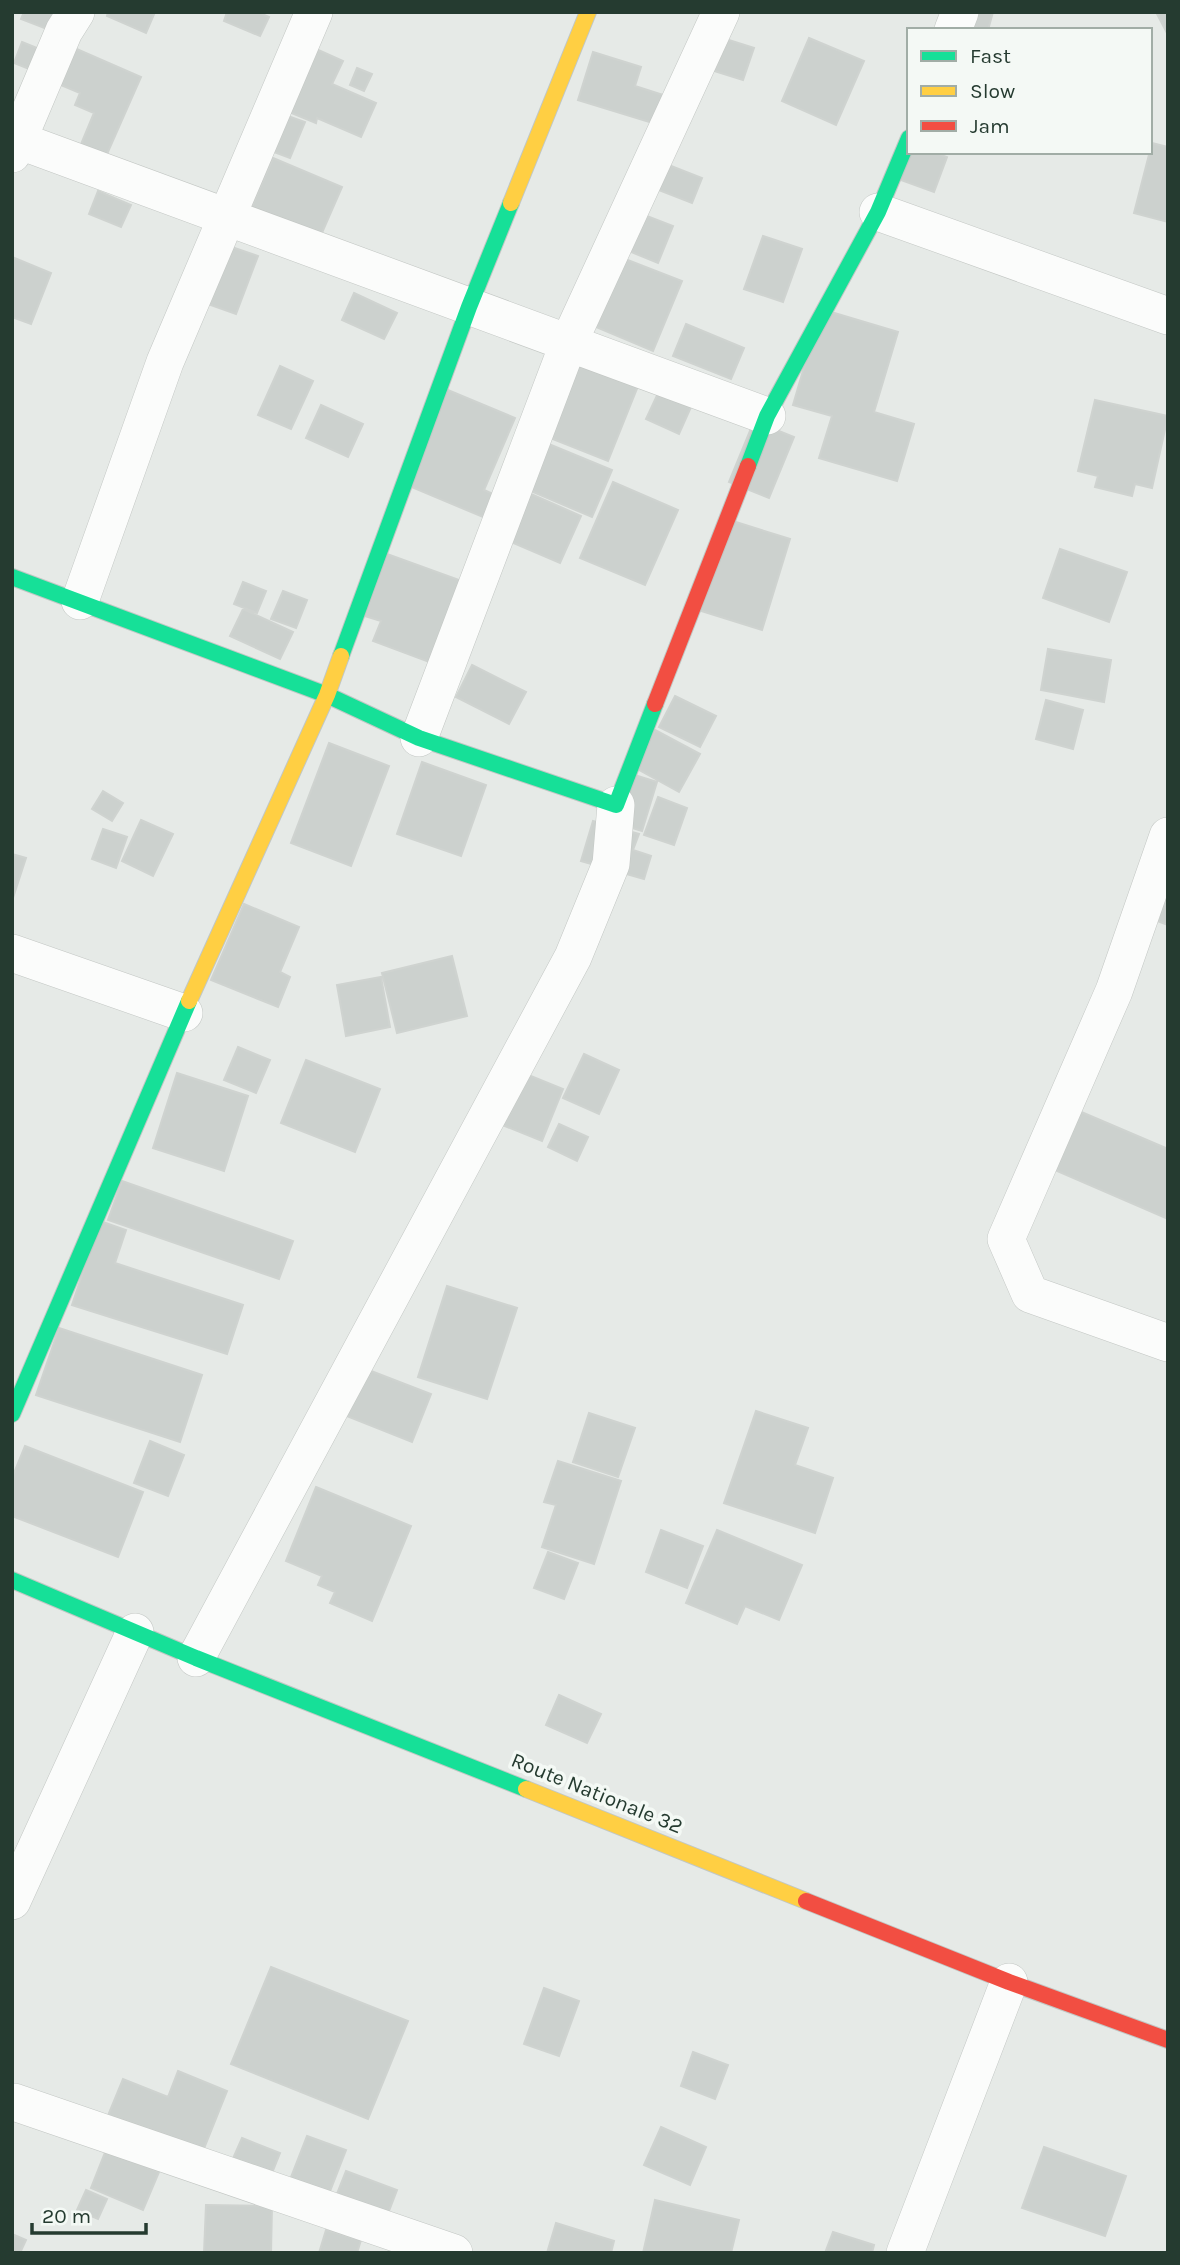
<svg xmlns="http://www.w3.org/2000/svg" width="1180" height="2265" viewBox="0 0 1180 2265" font-family="Karla,sans-serif">
	<style>
		.building { fill: #ccd1ce; stroke: #cfd3d0; stroke-width: 2 }
		.lines { fill: none; stroke-linecap: round; stroke-linejoin: round }
		.street-casing { stroke: #c3c7c4; stroke-width: 38 }
		.fast-casing { stroke: #c1c7c4; stroke-width: 18 }
		.slow-casing { stroke: #c1c7c4; stroke-width: 18 }
		.jam-casing { stroke: #c1c7c4; stroke-width: 18 }
		.street { stroke: #fbfcfb; stroke-width: 37 }
		.fast { stroke: #16e098; stroke-width: 16 }
		.slow { stroke: #ffcf43; stroke-width: 16 }
		.jam { stroke: #f24e42; stroke-width: 16 }
		.labels { text-anchor: middle; dominant-baseline: central; stroke-width: 7; stroke-linejoin: round; paint-order: stroke }
		.street-label { font-size: 21px; fill: #253b30; stroke: #f4f9f5 }
	</style>
	<rect width="100%" height="100%" fill="#e6eae7"/>
	<!-- building -->
	<path class="building" d="M24,12h29l-6,17 -26,-10z
		M108,12h47l-9,21 -39,-17z
		M227,12h31l11,5 -9,19 -36,-15z
		M957,12h36l-5,18 -34,-7z
		M1156,12h12v23z
		M716,36l38,12 -11,32 -38,-12z
		M809,38l55,23 -28,64 -54,-24z
		M22,42l20,8 -8,21 -20,-8z
		M72,47l69,30 -37,84 -25,-12 15,-36 -19,-8 5,-12 -24,-10z
		M316,49l27,12 -11,23 44,19 -15,34 -44,-19 -1,5 -27,-11z
		M593,52l48,15 -6,19 31,10 -10,28 -78,-24z
		M357,68l15,6 -8,17 -14,-6z
		M285,115l20,7 -15,36 -19,-7z
		M1152,143l16,4v75l-34,-9z
		M909,152h24l14,5 -13,35 -36,-13z
		M273,158l69,29 -24,55 -69,-29z
		M666,164l36,14 -10,25 -36,-14z
		M98,191l33,14 -10,22 -32,-13z
		M639,213l34,13 -15,37 -34,-14z
		M763,236l39,13 -19,53 -39,-13z
		M223,244l35,12 -22,58 -34,-12z
		M12,257l39,16 -20,51 -19,-7z
		M625,259l57,22 -29,70 -57,-24z
		M354,293l43,20 -13,26 -42,-19z
		M821,309l77,23 -24,80 40,12 -17,57 -78,-23 13,-42 -39,-11z
		M686,324l58,24 -13,31 -58,-23z
		M577,356l63,25 -32,80 -63,-25z
		M280,366l33,15 -22,48 -33,-14z
		M443,388l72,30 -31,72 9,4 -10,23 -81,-34z
		M659,391l32,16 -12,27 -33,-15z
		M1095,400l73,16 -16,72 -17,-4 -3,12 -37,-9 3,-11 -20,-5z
		M321,405l42,19 -15,33 -42,-19z
		M754,421l40,16 -25,61 -40,-16z
		M539,440l73,30 -20,47 -73,-31z
		M613,482l65,28 -33,75 -65,-27z
		M531,494l50,22 -21,47 -51,-22z
		M720,517l70,22 -28,91 -70,-22z
		M1060,549l67,23 -18,50 -66,-24z
		M387,554l75,27 -30,82 -59,-22 8,-20 -16,-5z
		M243,582l23,9 -9,22 -23,-9z
		M283,591l24,9 -11,28 -25,-9z
		M243,609l50,23 -13,27 -50,-23z
		M1048,649l63,11 -7,42 -63,-12z
		M472,665l54,27 -17,32 -53,-27z
		M675,696l41,20 -16,31 -41,-20z
		M1046,700l37,10 -10,39 -37,-10z
		M655,730l45,24 -21,38 -45,-25z
		M329,743l60,23 -38,100 -60,-23z
		M422,762l64,23 -25,71 -64,-22z
		M628,773l29,9 -15,49 -29,-9z
		M103,791l20,12 -11,18 -20,-12z
		M658,797l29,11 -13,37 -30,-10z
		M141,820l32,14 -20,42 -31,-15z
		M593,821l46,13 -6,16 18,6 -7,23 -63,-18z
		M103,829l24,8 -11,31 -24,-9z
		M12,854l14,4 -14,43z
		M1168,891v34l-32,-12z
		M244,904l55,23 -19,45 10,5 -12,30 -67,-27z
		M452,956l15,60 -70,17 -15,-60z
		M381,977l9,50 -44,9 -9,-51z
		M238,1047l32,13 -14,33 -32,-13z
		M584,1054l35,16 -20,44 -36,-16z
		M306,1060l74,29 -25,63 -74,-29z
		M516,1070l47,19 -21,52 -47,-19z
		M177,1073l71,23 -24,75 -71,-23z
		M1079,1111l89,38v70l-141,-61z
		M559,1124l29,13 -11,24 -29,-14z
		M122,1181l171,60 -14,38 -171,-59z
		M100,1221l26,9 -11,33 128,42 -16,49 -155,-49z
		M447,1286l70,22 -30,91 -69,-22z
		M59,1328l143,47 -22,67 -144,-47z
		M353,1364l78,30 -19,48 -78,-31z
		M756,1411l52,17 -13,37 38,13 -18,55 -91,-30z
		M589,1413l46,15 -17,49 -45,-15z
		M150,1441l34,14 -16,41 -34,-13z
		M25,1446l118,46 -25,65 -106,-41v-38z
		M558,1461l63,20 -27,83 -52,-17 14,-42 -12,-3z
		M316,1487l95,39 -39,95 -42,-18 5,-11 -17,-7 4,-9 -36,-15z
		M661,1530l42,16 -16,42 -41,-16z
		M717,1530l85,35 -23,55 -34,-14 -8,18 -51,-21z
		M548,1552l30,11 -14,36 -30,-11z
		M559,1695l42,19 -14,29 -41,-18z
		M271,1967l137,54 -40,98 -137,-55z
		M544,1988l35,13 -20,55 -35,-12z
		M693,2052l35,13 -13,34 -34,-13z
		M178,2071l49,20 -26,65 -94,-38 16,-39 45,18z
		M661,2127l45,20 -16,38 -46,-20z
		M307,2136l39,14 -19,49 -39,-14z
		M242,2138l38,15 -10,25 -39,-15z
		M1044,2147l82,29 -21,60 -83,-28z
		M106,2150l53,22 -16,38 -52,-22z
		M346,2171l51,19 -13,34 -51,-20z
		M86,2190l21,9 -9,20 -21,-9z
		M655,2200l84,20 -8,33h-88z
		M206,2205l66,1 -1,47h-67z
		M556,2223l58,18 -3,12h-64z
		M326,2230l35,10 -4,13h-38z
		M833,2232l41,13 -2,8h-47z
		M12,2234l14,6 -6,13h-8z"/>
	<g class="lines">
		<!-- street casing -->
		<g class="street-casing">
			<path id="street" d="M953,30l7,-18
				M12,138l755,278
				M12,154l52,-123 12,-19
				M878,212l290,104
				M80,601l85,-239 149,-350
				M419,738l150,-396 152,-330
				M1168,836l-54,155 -108,248 24,55 138,49
				M12,953l172,60
				M196,1658l377,-701 38,-93 5,-59
				M12,1901l123,-269
				M14,2102l440,151
				M905,2253l104,-271"/>
		</g>
		<!-- fast casing -->
		<g class="fast-casing">
			<path id="fast" d="M748,466l19,-50 111,-204 31,-74
				M12,577l315,118 92,43 197,67 39,-101
				M341,656l128,-349 42,-104
				M12,1414l177,-413
				M12,1580l184,78 330,131"/>
		</g>
		<!-- slow casing -->
		<g class="slow-casing">
			<path id="slow" d="M511,203l77,-191
				M189,1001l138,-306 14,-39
				M526,1789l280,112"/>
		</g>
		<!-- jam casing -->
		<g class="jam-casing">
			<path id="jam" d="M655,704l93,-238
				M806,1901l203,81 159,58"/>
		</g>
		<!-- street -->
		<use href="#street" class="street"/>
		<!-- fast -->
		<use href="#fast" class="fast"/>
		<!-- slow -->
		<use href="#slow" class="slow"/>
		<!-- jam -->
		<use href="#jam" class="jam"/>
	</g>
	<g class="labels">
		<!-- street labels -->
		<g class="street-label">
			<text transform="translate(597 1793) rotate(22)">Route Nationale 32</text>
		</g>
	</g>
	<!-- border -->
	<rect width="1180" height="2265" fill="none" stroke="#253b30" stroke-width="28"/>
	<!-- legend -->
	<rect x="907" y="28" width="245" height="126" fill="#f4f9f5" stroke="#a1ada6" stroke-width="2"/>
	<rect x="921" y="51" width="35" height="10" fill="#16e098" stroke="#a1ada6" stroke-width="2"/>
	<text x="970" y="63" font-size="21" fill="#253b30">Fast</text>
	<rect x="921" y="86" width="35" height="10" fill="#ffcf43" stroke="#a1ada6" stroke-width="2"/>
	<text x="970" y="98" font-size="21" fill="#253b30">Slow</text>
	<rect x="921" y="121" width="35" height="10" fill="#f24e42" stroke="#a1ada6" stroke-width="2"/>
	<text x="970" y="133" font-size="21" fill="#253b30">Jam</text>
	<!-- scale -->
	<path d="M32 2223v10h114v-10" fill="none" stroke="#253b30" stroke-width="3.5"/>
	<text x="42" y="2223" font-size="21" fill="#253b30" stroke="#f4f9f5" stroke-width="5" paint-order="stroke">20 m</text>
</svg>
